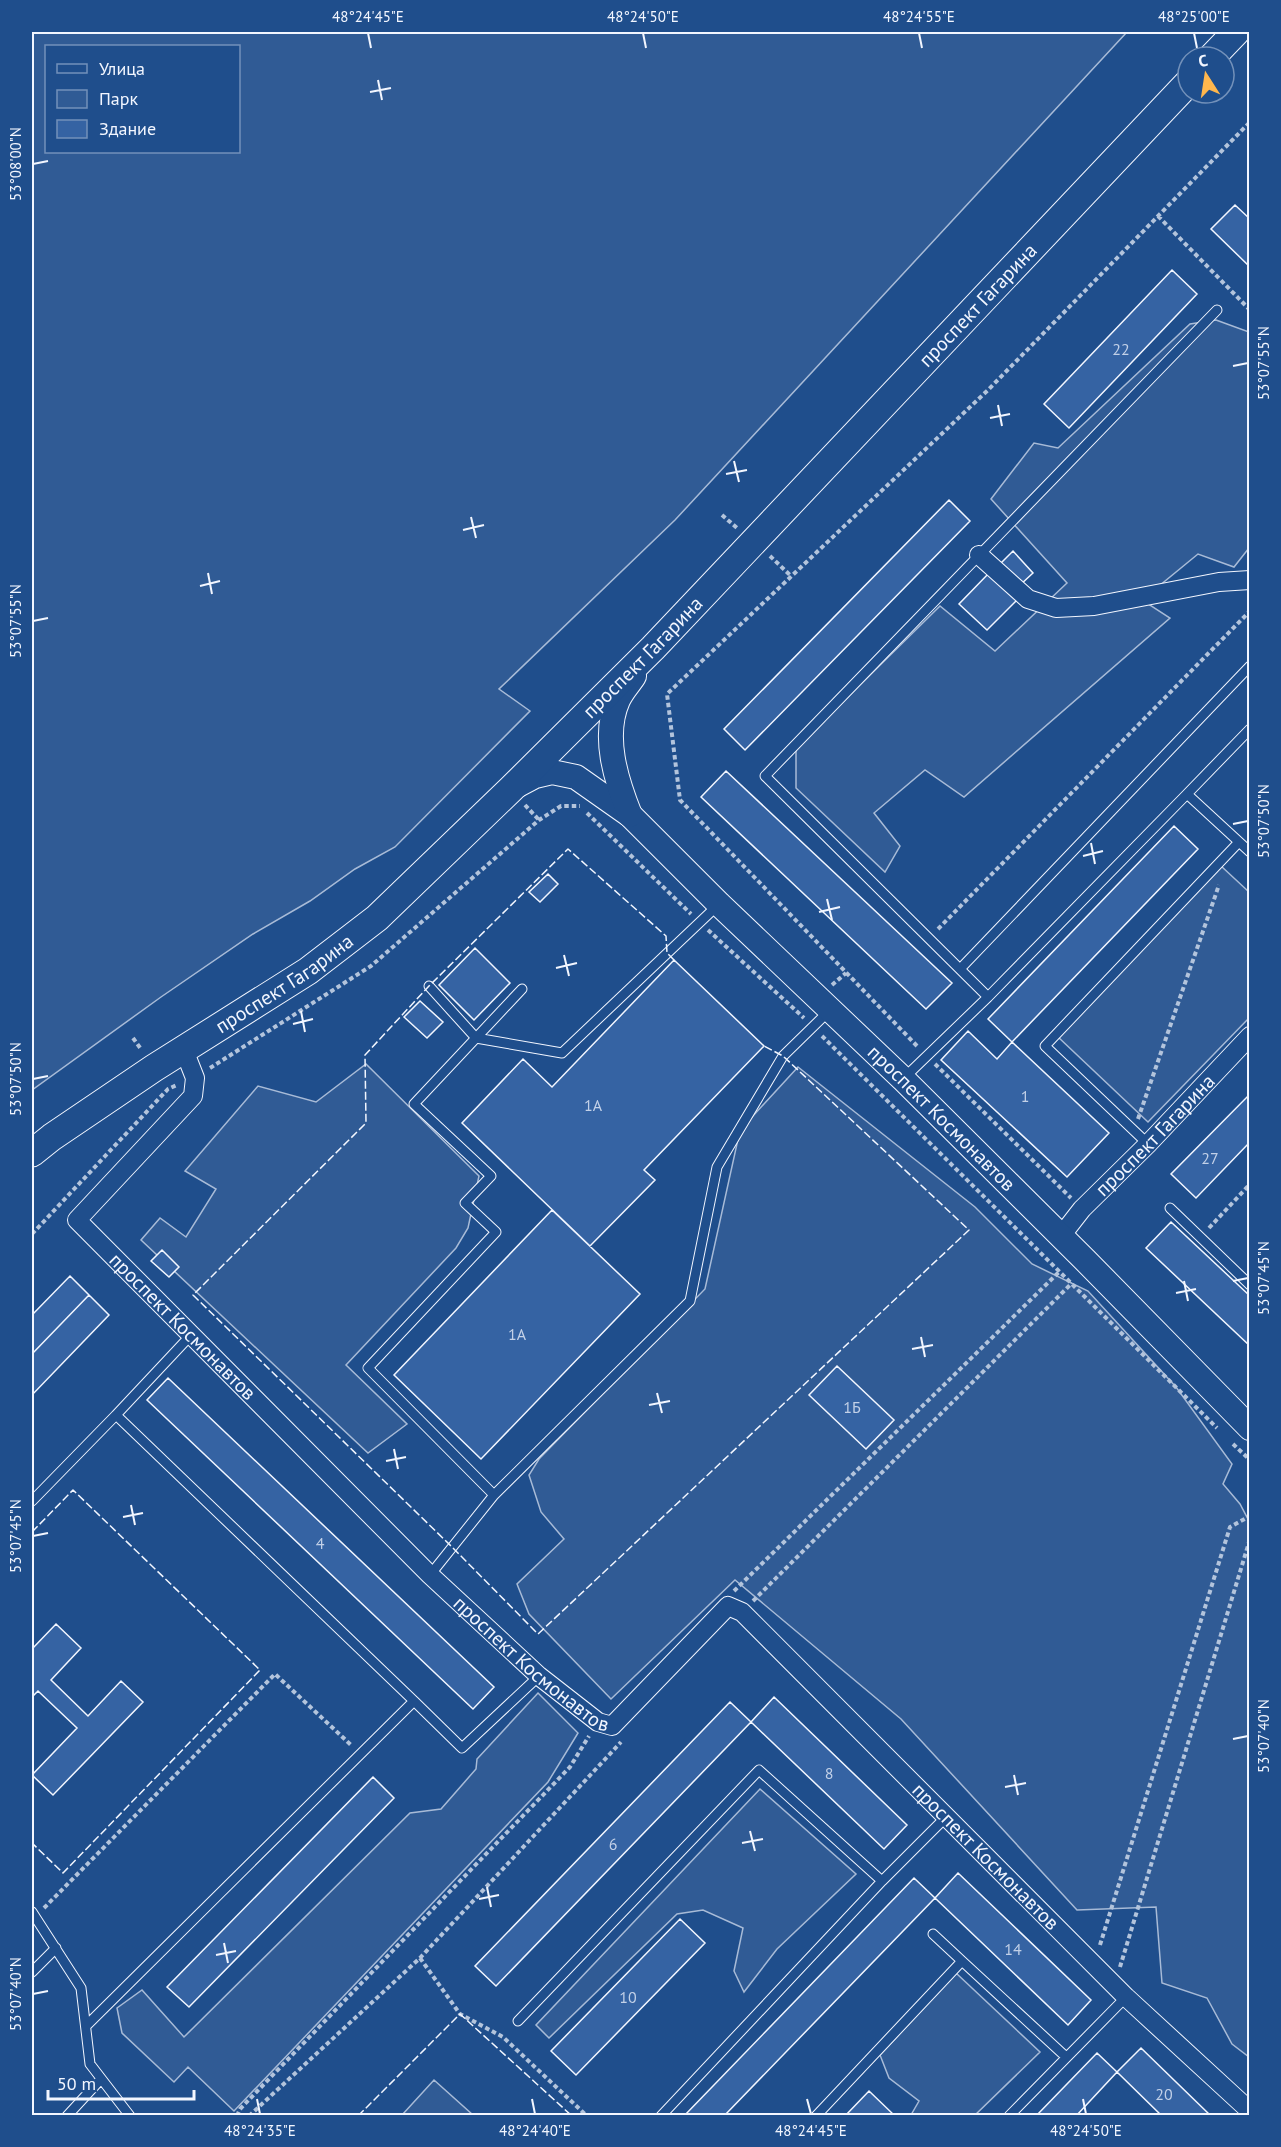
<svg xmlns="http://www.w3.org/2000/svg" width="1281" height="2147" viewBox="0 0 1281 2147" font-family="'PT Sans',sans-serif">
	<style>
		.green { fill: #305b95; stroke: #a8bbd7; stroke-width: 1.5; fill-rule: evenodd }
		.building { fill: #3563a3; stroke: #f2f6ff; stroke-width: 1.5 }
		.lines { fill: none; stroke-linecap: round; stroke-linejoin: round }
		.service-casing { stroke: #f2f6ff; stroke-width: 11 }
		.minor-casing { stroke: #f2f6ff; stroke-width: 20 }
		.secondary-casing { stroke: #f2f6ff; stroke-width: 26 }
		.primary-casing { stroke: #f2f6ff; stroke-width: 29 }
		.path { stroke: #b3c4dc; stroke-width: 4; stroke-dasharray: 4.5 3; stroke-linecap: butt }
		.service { stroke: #1f4e8c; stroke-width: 9 }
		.minor { stroke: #1f4e8c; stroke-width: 18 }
		.secondary { stroke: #1f4e8c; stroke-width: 24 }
		.primary { stroke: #1f4e8c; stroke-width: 27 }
		.fence { stroke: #f2f6ff; stroke-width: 1.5; stroke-dasharray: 8 3; stroke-linecap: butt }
		.ticks { fill: none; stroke: #f2f6ff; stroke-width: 2 }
		.labels { text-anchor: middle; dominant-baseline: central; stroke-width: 4.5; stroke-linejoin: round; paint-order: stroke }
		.number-label { font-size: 16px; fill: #c3d1e8 }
		.street-label { font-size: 20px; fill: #f2f6ff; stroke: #1f4e8c }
		.neatline { fill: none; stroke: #f2f6ff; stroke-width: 2 }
		.ticks-label { font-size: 15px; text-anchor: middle; fill: #f2f6ff }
	</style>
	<rect width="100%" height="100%" fill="#1f4e8c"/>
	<!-- green -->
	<path class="green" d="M32,32h1095l-452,488 -176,169 31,22 -135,136 -40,22 -45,32 -57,33 -92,63 -129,93zM238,46v106h-192v-106z
		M1216,320l33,12v216l-15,19 -36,-13 -56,46 28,18 -206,179 -39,-27 -51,43 26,33 -15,26 -89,-84v-40l144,-142 55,45 72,-68 -76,-84 43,-56 24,5 132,-124z
		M1221,866l28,26v126l-101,104 -91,-86z
		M366,1064l113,112 -11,52 -12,20 -110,117 61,59 -39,29 -227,-213 19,-22 26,19 30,-48 -31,-18 73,-85 58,16z
		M798,1067l177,140 57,57 56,27 88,96 56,77 -9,20 17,20 10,19 -1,534 -17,-13 -25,-46 -45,-15 -6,-76 -79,3 -176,-191 -166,-139 -124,119 -82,-85 -12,-30 47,-45 -23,-27 -12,-37 10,-16 166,-170 35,-159z
		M538,1693l40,40 -30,49 -314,329 -46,-44 -14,15 -52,-49 -5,-25 25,-18 42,47 226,-224 31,-4 35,-40 1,-10z
		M760,1789l96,85 -79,75 -33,43 -10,-21 9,-43 -40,-18 -26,4 -128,124 -13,-13z
		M956,1973l84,79 -66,64 -63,-1 8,-14 -30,-23 -9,-23z
		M434,2080l39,35h-71z"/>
	<!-- building -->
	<path class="building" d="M1235,205l15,14v48l-39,-38z
		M1172,270l25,24 -128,134 -25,-24z
		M949,500l21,21 -225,229 -21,-21z
		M1013,551l20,22 -14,13 -20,-21z
		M989,573l28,27 -30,30 -28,-26z
		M726,771l226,212 -26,26 -225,-212z
		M1174,826l24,23 -186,193 -24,-23z
		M548,874l10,10 -18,18 -11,-10z
		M475,948l35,35 -36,37 -35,-35z
		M674,960l90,86 -120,124 11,10 -65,66 -128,-123 61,-64 29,28z
		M420,1001l23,21 -16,16 -23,-21z
		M968,1031l29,28 15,-17 97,91 -42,44 -126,-117z
		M1250,1094v48l-54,56 -25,-24z
		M552,1210l88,84 -159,165 -87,-84z
		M1171,1222l79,74v50l-104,-98z
		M162,1250l17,17 -10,10 -18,-16z
		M70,1276l19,19 -57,59v-39z
		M89,1295l20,20 -77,80v-41z
		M837,1366l57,54 -28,29 -57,-54z
		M168,1378l326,309 -21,22 -326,-309z
		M56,1624l25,24 -30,32 37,36 33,-35 22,21 -90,93 -21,-20 45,-47 -39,-37 -6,6v-48z
		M774,1697l133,128 -23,24 -133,-127z
		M730,1702l21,20 -255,264 -21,-20z
		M373,1777l21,21 -205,209 -22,-20z
		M958,1873l133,127 -23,25 -133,-127z
		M914,1878l21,20 -211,218h-40z
		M680,1919l25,24 -129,132 -25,-24z
		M1141,2048l70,68h-49l-45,-44z
		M1097,2053l20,19 -41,44h-40z
		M869,2091l25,24v1h-49z"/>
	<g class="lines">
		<!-- service casing -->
		<g class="service-casing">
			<path id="service" d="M1187,794l63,-65
				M960,969l290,-303
				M429,986l47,52 86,15 156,-148
				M988,997l-223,-221 452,-466
				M903,1079l85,-82 199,-203 63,58
				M1148,1144l-103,-98 194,-204
				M1170,1208l80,77
				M191,1335l-75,80 298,286
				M494,1495l-126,-127 128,-136 -31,-29 26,-27 -77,-72 108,-115
				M32,1501l84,-86
				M430,1575l64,-80 196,-194 27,-134 66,-111 46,-45
				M32,1912l49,76 9,76 40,52
				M933,1934l29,27
				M32,1972l24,-24
				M518,2021l241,-251 123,111
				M86,2026l328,-325 48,47 77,-72
				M67,2116l34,-37
				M661,2116l221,-235 64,-64
				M816,2116l146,-155 103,95
				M1009,2116l117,-119"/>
		</g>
		<!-- minor casing -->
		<g class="minor-casing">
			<g id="minor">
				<path d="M979,555l49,44 28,9 38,-2 125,-24 31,-2"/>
				<path id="s1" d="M184,1050l11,28 -2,18 -116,124 353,355 109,101 59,46 14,4 116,-120 14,6 384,385 124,114"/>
				<path id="s2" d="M1061,1236l21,-27 66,-65 102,-108"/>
			</g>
		</g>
		<!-- secondary casing -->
		<g class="secondary-casing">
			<g id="secondary">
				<path id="s3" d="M518,785l17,-9 17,-4 24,5 54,38 89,89 184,175 182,181 165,168"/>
				<path d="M630,815c-14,-35 -28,-79 -12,-115 4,-9 11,-16 16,-24"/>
			</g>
		</g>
		<!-- primary casing -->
		<g class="primary-casing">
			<g id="primary">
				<path d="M1212,57l24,-25"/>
				<path id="s4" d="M32,1153l20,-16 102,-69 154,-97 69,-53 134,-129 142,-141 535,-565"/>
			</g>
		</g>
		<!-- path -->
		<path class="path" d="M1158,216l92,94
			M722,515l15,13
			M770,556l21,20
			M525,805l14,15
			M587,813l104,101
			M938,929l312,-318
			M708,930l96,88
			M832,985l14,-12
			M822,1036l395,392
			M133,1038l8,11
			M917,1046l-237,-246 -13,-106 321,-304 262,-268
			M935,1064l136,134
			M210,1068l161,-102 168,-146 22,-14h19
			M1138,1119l81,-234
			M1209,1228l41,-44
			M32,1234l136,-145 9,-4
			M1233,1444l17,16
			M734,1591l326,-320
			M753,1601l319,-318
			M44,1908l231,-234 76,71
			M1100,1945l130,-418 20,-11
			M420,1958l40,56 43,23 84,79
			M1120,1967l130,-428
			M237,2116l3,-7 330,-342 19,-31
			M249,2116l171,-158 201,-216"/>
		<!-- service -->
		<use href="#service" class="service"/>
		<!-- minor -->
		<use href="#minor" class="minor"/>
		<!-- secondary -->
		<use href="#secondary" class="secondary"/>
		<!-- primary -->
		<use href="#primary" class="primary"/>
		<!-- fence -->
		<path class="fence" d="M674,960l-7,-7 -1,-17 -98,-87 -139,137 -64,69 1,68 -173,172 259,252 86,87 431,-404 -186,-174 -19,-10
			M32,1532l41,-42 187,180 -197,203 -31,-30
			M358,2116l102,-102 112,102"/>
	</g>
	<!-- ticks -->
	<path class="ticks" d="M368,33l3,15M643,33l3,15M919,33l3,15M1194,33l3,15M378,80l4,20M370,92l21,-4M33,164l15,-3M1233,366l15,-3M998,405l4,21M990,418l20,-4M734,461l5,21M726,474l21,-4M471,517l5,21M463,530l21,-5M208,573l4,21M200,586l20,-5M33,621l15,-3M1233,824l15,-3M1091,843l4,21M1083,856l20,-5M827,899l5,21M819,912l21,-5M564,955l5,21M556,968l21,-5M301,1011l4,21M293,1024l20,-5M33,1079l15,-3M1184,1281l4,20M1233,1281l15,-3M1176,1293l20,-4M921,1337l4,20M912,1349l21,-4M657,1393l5,20M649,1405l21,-4M394,1449l4,20M386,1461l20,-4M131,1505l4,20M123,1517l20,-4M33,1536l15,-3M1233,1739l15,-3M1014,1775l4,20M1005,1787l21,-4M750,1831l5,20M742,1843l21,-4M487,1887l4,20M479,1899l20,-4M224,1943l4,20M216,1955l20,-4M33,1994l15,-3M257,2099l3,15M532,2099l3,15M807,2099l4,15M1083,2099l3,15"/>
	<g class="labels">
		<!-- number labels -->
		<g class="number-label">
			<text x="1121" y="349">22</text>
			<text x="1025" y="1096">1</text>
			<text x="593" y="1105">1А</text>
			<text x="1210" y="1158">27</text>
			<text x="517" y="1334">1А</text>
			<text x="852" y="1407">1Б</text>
			<text x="320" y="1543">4</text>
			<text x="829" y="1773">8</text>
			<text x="613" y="1844">6</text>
			<text x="1013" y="1949">14</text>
			<text x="628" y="1997">10</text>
			<text x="1164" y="2094">20</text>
		</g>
		<!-- street labels -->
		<g class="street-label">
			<text stroke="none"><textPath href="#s4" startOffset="1276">проспект Гагарина</textPath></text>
			<text stroke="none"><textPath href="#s4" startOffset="790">проспект Гагарина</textPath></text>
			<text stroke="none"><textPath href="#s4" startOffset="304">проспект Гагарина</textPath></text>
			<text stroke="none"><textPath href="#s3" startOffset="562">проспект Космонавтов</textPath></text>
			<text stroke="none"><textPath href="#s2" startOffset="138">проспект Гагарина</textPath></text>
			<text stroke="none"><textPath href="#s1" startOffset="368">проспект Космонавтов</textPath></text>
			<text stroke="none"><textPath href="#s1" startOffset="854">проспект Космонавтов</textPath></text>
			<text stroke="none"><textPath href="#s1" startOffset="1484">проспект Космонавтов</textPath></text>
		</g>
	</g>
	<!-- border -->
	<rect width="1281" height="2147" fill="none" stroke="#1f4e8c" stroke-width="66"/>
	<!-- legend -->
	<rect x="45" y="45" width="195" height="108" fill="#1f4e8c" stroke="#7391ba" stroke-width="1.5"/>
	<rect x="57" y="64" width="30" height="9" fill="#1f4e8c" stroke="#7391ba" stroke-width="1.5"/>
	<text x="99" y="75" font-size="18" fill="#f2f6ff">Улица</text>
	<rect x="57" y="90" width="30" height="18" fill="#305b95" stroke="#7391ba" stroke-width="1.5"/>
	<text x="99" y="105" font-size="18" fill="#f2f6ff">Парк</text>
	<rect x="57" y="120" width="30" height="18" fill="#3563a3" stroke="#7391ba" stroke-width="1.5"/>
	<text x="99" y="135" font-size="18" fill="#f2f6ff">Здание</text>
	<!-- north arrow -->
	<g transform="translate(1206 75) rotate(348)"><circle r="28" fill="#1f4e8c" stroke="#7391ba" stroke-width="1.5"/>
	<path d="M0-4.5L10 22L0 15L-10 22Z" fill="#ffb74d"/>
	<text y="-9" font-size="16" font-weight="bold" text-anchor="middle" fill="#f2f6ff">С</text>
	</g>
	<!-- scale -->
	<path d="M48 2090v9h146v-9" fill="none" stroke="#f2f6ff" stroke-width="3"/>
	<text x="57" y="2090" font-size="18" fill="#f2f6ff" stroke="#1f4e8c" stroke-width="4.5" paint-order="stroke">50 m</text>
	<rect x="33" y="33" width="1215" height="2081" class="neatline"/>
	<g class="ticks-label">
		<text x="368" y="22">48°24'45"E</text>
		<text x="643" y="22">48°24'50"E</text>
		<text x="919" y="22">48°24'55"E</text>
		<text x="1194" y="22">48°25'00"E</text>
		<text transform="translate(16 164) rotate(-90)" y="5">53°08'00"N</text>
		<text transform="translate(1264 363) rotate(-90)" y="5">53°07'55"N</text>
		<text transform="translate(16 621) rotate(-90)" y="5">53°07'55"N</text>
		<text transform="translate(1264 821) rotate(-90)" y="5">53°07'50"N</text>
		<text transform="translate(16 1079) rotate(-90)" y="5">53°07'50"N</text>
		<text transform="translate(1264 1278) rotate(-90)" y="5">53°07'45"N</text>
		<text transform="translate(16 1536) rotate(-90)" y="5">53°07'45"N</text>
		<text transform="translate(1264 1736) rotate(-90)" y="5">53°07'40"N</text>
		<text transform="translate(16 1994) rotate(-90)" y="5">53°07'40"N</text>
		<text x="260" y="2136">48°24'35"E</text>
		<text x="535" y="2136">48°24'40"E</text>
		<text x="811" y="2136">48°24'45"E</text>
		<text x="1086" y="2136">48°24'50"E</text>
	</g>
</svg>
